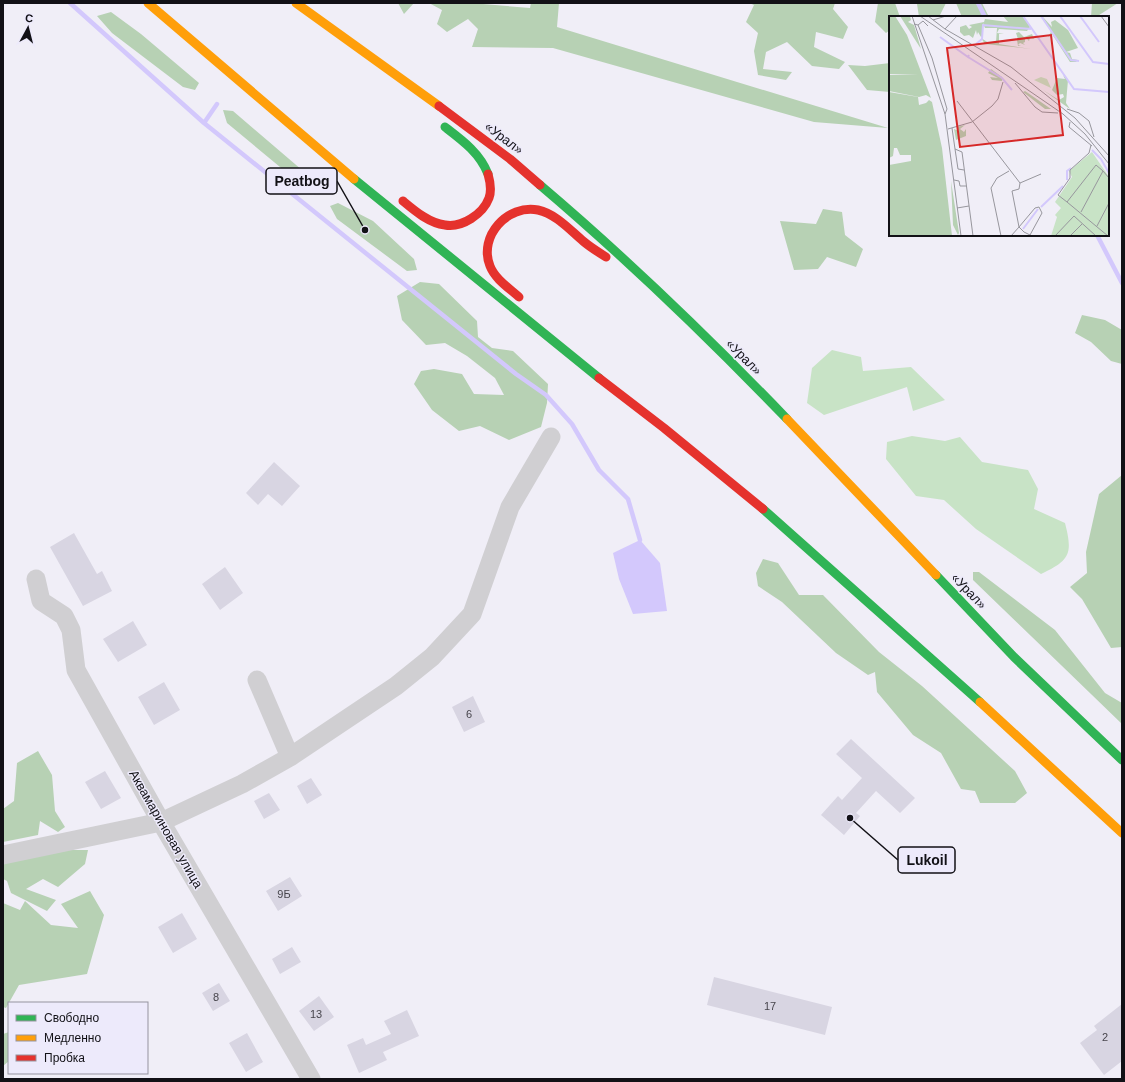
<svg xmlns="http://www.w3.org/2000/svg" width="1125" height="1082" viewBox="0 0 1125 1082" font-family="Arial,sans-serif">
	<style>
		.green { fill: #c8e3c6 }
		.forest { fill: #b7d1b4 }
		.water { fill: #d3c8fc }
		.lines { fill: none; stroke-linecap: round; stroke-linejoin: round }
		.stream { stroke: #d3c8fc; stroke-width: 4.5 }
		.building { fill: #d8d5e2 }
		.street { stroke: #d0cfd2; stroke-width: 19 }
		.fast { stroke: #30b455; stroke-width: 9 }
		.slow { stroke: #ff9f0a; stroke-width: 9 }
		.jam { stroke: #e5322d; stroke-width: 9 }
		.labels { text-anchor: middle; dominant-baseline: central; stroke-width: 3; stroke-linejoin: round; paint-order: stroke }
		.number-label { font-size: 11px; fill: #47454c }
		.street-label { font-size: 13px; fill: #121116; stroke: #edeafb }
		.inset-river { fill: none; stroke: #d3c8fc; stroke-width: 2 }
		.inset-road { fill: none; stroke: #97969d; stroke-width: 1 }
		.view { fill: #d62828; fill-opacity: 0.15; stroke: #d62828; stroke-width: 2 }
		.inset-edge { fill: none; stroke: #121116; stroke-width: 2 }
		.leader { fill: none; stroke: #121116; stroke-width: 1.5 }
		.callout-dot { fill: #121116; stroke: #edeafb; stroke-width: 1.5 }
		.callout { fill: #edeafb; stroke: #121116; stroke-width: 1.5 }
		.callout-label { font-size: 14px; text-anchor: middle; font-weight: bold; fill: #121116 }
	</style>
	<rect width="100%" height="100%" fill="#f0eef7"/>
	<!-- green -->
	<path class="green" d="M832,350l29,7 2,14 48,-4 34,33 -32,11 -6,-24 -83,28 -17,-12 5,-35z
		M912,436l33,5 15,-4 22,25 46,8 10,19 -4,20 31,14c8,31 5,37 -24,51l-65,-45 -32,-29 -28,-4 -30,-37 1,-17z"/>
	<!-- forest -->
	<path class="forest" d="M398,3h16l-10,11z
		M429,3h42l59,5 1,-5h28l-2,24 331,101 -74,-6 -261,-74 -81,-1 6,-18 -10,-10 -21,13 -10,-8 5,-14z
		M749,3h86l-2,6 15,18 -5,12 -27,-7 -2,15 31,15 -6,7 -27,-3 -25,-24 -21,10 -3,17 29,3 -6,8 -28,-5 -4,-24 4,-18 -12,-11 8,-17z
		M878,3h17l5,14h-10v13l-4,3 -11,-11z
		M896,3h50l-7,14h-20l-2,-13z
		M956,3h26l7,14h-27z
		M1092,3h26l-22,14h-5z
		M111,12l30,22 58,49 -4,7 -12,-3 -71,-54 -15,-17z
		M890,63v29l-23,-2 -19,-25 17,1z
		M223,110l10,1 83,71 -13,4 -76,-63z
		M338,203l35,18 41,38 3,11 -10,1 -70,-52 -7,-13z
		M823,209l19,3 3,23 18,14 -7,18 -29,-10 -9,12 -24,1 -14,-49 36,3z
		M420,282l19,2 38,37 1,16 14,11 21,3 35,33 -1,19 -6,24 -32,13 -29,-14 -21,5 -27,-21 -18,-26 7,-13 13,-2 28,5 12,20 30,1 -9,-17 -28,-22 -22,-13 -19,2 -24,-25 -5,-24z
		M1082,315l23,5 17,10v34l-11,-3 -20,-19 -16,-9z
		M1122,475v172l-11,1 -29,-49 -12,-12 17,-14 -1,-21 13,-58z
		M763,559l15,4 21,32h24l56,57 43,34 93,85 12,22 -12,10h-35l-5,-12 -14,-2 -20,-36 -28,-18 -36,-43 -2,-20 -7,3 -32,-22 -54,-51 -24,-16 -2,-13z
		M973,572h6l76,58 50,63 17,10v21l-149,-144z
		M38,751l14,24 3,36 10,16 -7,5 -18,-11 -2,14 -35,7v-33l11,-8 3,-38z
		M60,850h28l-3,14 -27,23 -15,-8 -17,10 30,11 -9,11 -36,-18 -4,-12 -4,-2v-15z
		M90,891l14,24 -17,59 -68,11 -13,23 -3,-1v-104l17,7 5,-9 26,24 27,3 -17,-24z
		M9,1032v29l-6,5v-32z"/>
	<!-- water -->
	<path class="water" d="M640,540l20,23 7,48 -34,3 -14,-35 -6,-26z"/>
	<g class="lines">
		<!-- stream -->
		<path class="stream" d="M70,3l134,120 13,-19
			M978,3l7,14
			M204,123l312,251 30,21 26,29 27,46 29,29 12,41
			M1097,235l25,48"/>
	</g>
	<!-- building -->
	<path class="building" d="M274,462l26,24 -18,20 -14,-12 -10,11 -12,-12z
		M74,533l23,41 5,-3 10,20 -29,15 -33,-59z
		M225,567l18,26 -23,17 -18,-26z
		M133,621l14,24 -29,17 -15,-23z
		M164,682l16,28 -26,15 -16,-28z
		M473,696l12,26 -21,10 -12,-25z
		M851,739l64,59 -15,15 -24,-22 -20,22 4,3 -16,19 -23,-20 17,-19 4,4 20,-22 -26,-24z
		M105,771l16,27 -20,11 -16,-27z
		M311,778l11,17 -15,9 -10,-18z
		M269,793l11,17 -16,9 -10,-18z
		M290,877l12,19 -24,15 -12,-20z
		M182,913l15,26 -24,14 -15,-26z
		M292,947l9,15 -21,12 -8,-15z
		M714,977l118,30 -7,28 -118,-30z
		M219,983l11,18 -17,10 -11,-18z
		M319,996l15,21 -20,14 -15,-20z
		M1122,1004v57l-18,14 -24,-32 17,-13 -3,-4z
		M407,1010l12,26 -36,16 4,8 -28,13 -12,-28 16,-7 3,7 25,-11 -7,-13z
		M247,1033l16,29 -17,10 -17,-29z"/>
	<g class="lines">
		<!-- street -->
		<path class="street" d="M36,579l5,22 23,15 7,14 5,40 85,152 150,257
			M257,680l33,77
			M3,855l158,-33 81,-38 48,-27 106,-71 36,-29 40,-43 38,-107 41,-70"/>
		<!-- fast -->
		<path class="fast" d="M445,127c17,13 35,26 43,47
			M354,179l245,199
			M540,185c86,73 168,152 247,234
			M763,509l217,193
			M936,575l78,82 108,103"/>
		<!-- slow -->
		<path class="slow" d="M148,3l206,176
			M296,3l143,103
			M787,419l149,156
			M980,702l142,131"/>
		<!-- jam -->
		<path class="jam" d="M439,106l71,53 30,26
			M403,201c12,10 26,22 42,24 17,3 38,-11 44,-27 3,-8 1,-17 -1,-24
			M519,297c-10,-9 -24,-18 -29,-31 -12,-30 18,-62 48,-56 18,4 32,20 45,31 7,6 15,11 23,16
			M599,378l65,50 99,81"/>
	</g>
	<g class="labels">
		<!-- number labels -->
		<g class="number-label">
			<text x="469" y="714">6</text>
			<text x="284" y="894">9Б</text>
			<text x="216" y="997">8</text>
			<text x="770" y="1006">17</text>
			<text x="316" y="1014">13</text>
			<text x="1105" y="1037">2</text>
		</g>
		<!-- street labels -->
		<g class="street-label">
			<text transform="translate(504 138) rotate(37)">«Урал»</text>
			<text transform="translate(744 357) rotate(45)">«Урал»</text>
			<text transform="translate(969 591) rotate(46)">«Урал»</text>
			<text transform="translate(166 829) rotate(60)">Аквамариновая улица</text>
		</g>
	</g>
	<!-- overview -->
	<g transform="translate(889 16)">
		<rect width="220" height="220" fill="#f0eef7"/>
		<path d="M152,61l6,2 4,9 -17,-8zM203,136l17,25v59h-58l6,-19 -2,-2 6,-7 -6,-6 17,-25 -3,-6z" fill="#c8e3c6"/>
		<path d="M0,0h6l12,19 24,63 -5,-3 -7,2 -30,-6v-16h29l-29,-1zM11,0h10l1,4 -3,2 6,3 7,24zM114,0h20l17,26 -10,-15 -3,4 -28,-2 -2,4 7,1h-5v10l32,5 -46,-5 -4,-6 8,5 7,-1 1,-14h-12l-2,-5v13l-2,1 -3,-5 -1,3 -1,-5 -3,8 -4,-3 -5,1 -4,-4v-5l6,-2 3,4 3,-2 -3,-2 15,-3 1,-3 23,3zM153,0l10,11 -1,-5 4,-2 13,10 10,18 -12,4 4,1 2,6 6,1 -2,2h-6l-18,-28 -4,3 3,-5zM130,16l5,5 8,-3 2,5 -4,-1 -1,3 -4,-4v5l-2,1 2,2 -5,-2 -2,2 3,1h-3l-1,-6 -3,-1h4l-2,-6zM102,53l11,8v4l-10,-1 -2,-3 8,1 -10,-5zM174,59l5,5 -2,23 4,6 -27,-19 16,10 5,-3 -1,-3 -6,1 -5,-5 5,-12 8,1zM136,75l3,2 23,16h-6l-22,-17zM0,76l29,5 1,8 7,-2 3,-3 3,2 10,46 10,88h-63v-71l22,-4v-6h-11l-3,-7h-3l-1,8 -4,2zM76,109l-5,4 4,3 2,-3v7l-10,4 -2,-11 5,2 -2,-4zM62,165l8,52 -1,2 -5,-10z" fill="#b7d1b4"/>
		<path class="inset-river" d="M134,0l51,73 35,3M152,0l30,44 8,1M171,0l33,46 16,2M191,0l19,26M51,21l28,20 1,-2M87,28l6,-5 1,-14 48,4M79,41l34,21 10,12M203,134l9,9 8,14M178,164v-9l4,-3M152,191l22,-21M134,213l15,-20"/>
		<path class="inset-road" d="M23,0l33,98 16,122M31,0l143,98 22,20 24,30M39,0l17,13 66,38 64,51 34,38M212,0l8,11M44,4l13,-4M25,8l4,1 14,33 15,51 -2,5M29,9l5,-4 5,5M56,13l12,-13M126,67l20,24 7,5 16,1M68,85l63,82M178,93l12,4 10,8 5,16M181,106l-1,5 23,19M63,112l3,21 7,3 11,84M59,113l24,-7 20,-16 6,-7 5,-17M202,129l-2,8 -19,17v8l-12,17 9,7 29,-37 7,6M66,133l3,20 6,1M65,164l5,1 1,5h6M131,167l21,-9M178,186l41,34M68,192l12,-2M192,196l22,-41 6,7M208,210l12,-23M141,219l12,-22 -3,-6 -4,1 -16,19 5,5 6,3 3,1M112,220l-10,-48 6,-10 12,-7M122,220l8,-9 -7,-36 7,-2 1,-6M166,220l19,-20 22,20M181,220l12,-12"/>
		<path class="view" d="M162,19l12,100 -103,12 -13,-99z"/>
		<rect width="220" height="220" class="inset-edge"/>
	</g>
	<!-- callouts -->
	<path class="leader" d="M365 230L337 181M850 818L898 860"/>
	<g class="callout-dot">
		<circle cx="365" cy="230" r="4"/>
		<circle cx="850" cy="818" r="4"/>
	</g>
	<g class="callout">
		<rect x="266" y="168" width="71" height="26" rx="4"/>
		<rect x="898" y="847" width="57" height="26" rx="4"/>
	</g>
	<g class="callout-label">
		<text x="302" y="186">Peatbog</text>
		<text x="927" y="865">Lukoil</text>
	</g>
	<!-- border -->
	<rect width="1125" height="1082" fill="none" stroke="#121116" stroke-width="8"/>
	<!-- legend -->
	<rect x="8" y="1002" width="140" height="72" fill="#edeafb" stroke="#95939f"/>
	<rect x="16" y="1015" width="20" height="6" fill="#30b455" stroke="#95939f"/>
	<text x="44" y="1022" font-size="12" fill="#121116">Свободно</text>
	<rect x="16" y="1035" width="20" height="6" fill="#ff9f0a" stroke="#95939f"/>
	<text x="44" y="1042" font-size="12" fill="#121116">Медленно</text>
	<rect x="16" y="1055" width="20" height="6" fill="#e5322d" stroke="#95939f"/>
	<text x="44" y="1062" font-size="12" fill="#121116">Пробка</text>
	<!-- north arrow -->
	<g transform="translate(28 28) rotate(7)" stroke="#edeafb" stroke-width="3" paint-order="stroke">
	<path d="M0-3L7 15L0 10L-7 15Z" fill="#121116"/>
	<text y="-6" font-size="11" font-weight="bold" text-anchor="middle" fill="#121116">С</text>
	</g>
</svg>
